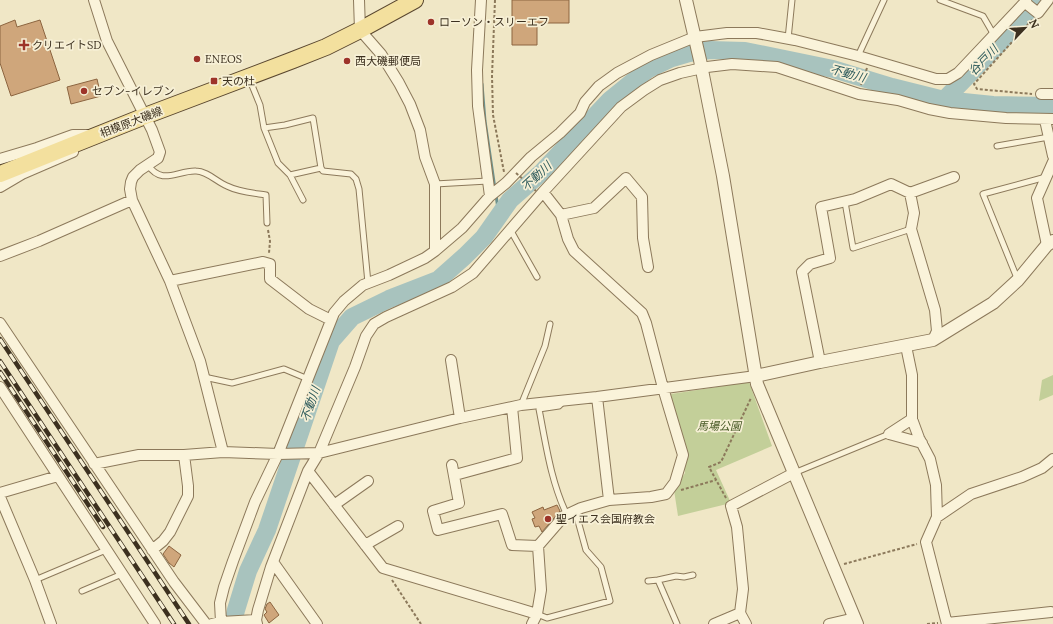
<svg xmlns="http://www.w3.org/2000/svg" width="1053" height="624" viewBox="0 0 1053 624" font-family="Lora,'Noto Sans JP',serif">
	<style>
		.green { fill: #c3cf99 }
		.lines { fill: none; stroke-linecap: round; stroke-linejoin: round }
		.stream { stroke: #6e928d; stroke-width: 3 }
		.river { stroke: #a8c3be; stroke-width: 18 }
		.building { fill: #cfa67b; stroke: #8c6540 }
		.service-casing { stroke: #8c795b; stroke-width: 7 }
		.minor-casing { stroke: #8c795b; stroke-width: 12 }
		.tertiary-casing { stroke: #8c795b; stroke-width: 14 }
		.primary-casing { stroke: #5a472f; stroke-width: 18 }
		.path { stroke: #8c795b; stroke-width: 2; stroke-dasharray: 3 2; stroke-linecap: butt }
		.service { stroke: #faf3da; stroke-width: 5 }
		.minor { stroke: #faf3da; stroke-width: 10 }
		.tertiary { stroke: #faf3da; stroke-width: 12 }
		.primary { stroke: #f3e09e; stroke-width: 16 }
		.rail-casing { stroke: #3c301f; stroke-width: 4.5 }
		.rail { stroke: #f7f0d6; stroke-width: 3; stroke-dasharray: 9; stroke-linecap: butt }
		.path-bridge { stroke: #8c795b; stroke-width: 2; stroke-dasharray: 3 2; stroke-linecap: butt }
		.poi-dot { fill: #9d3329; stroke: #f7f0d6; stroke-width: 1.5 }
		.labels { text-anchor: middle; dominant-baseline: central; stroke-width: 3.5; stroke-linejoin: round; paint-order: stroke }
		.poi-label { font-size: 11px; fill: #3c301f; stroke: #f7f0d6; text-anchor: start }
		.street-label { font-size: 11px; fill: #3c301f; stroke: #f7f0d6 }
		.park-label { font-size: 11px; font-style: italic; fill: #475925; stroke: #f7f0d6 }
		.water-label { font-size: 12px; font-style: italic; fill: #2e5b5c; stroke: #f7f0d6 }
	</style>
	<rect width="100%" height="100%" fill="#f0e7c6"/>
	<!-- green -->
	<path class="green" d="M1053,375v20l-14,6 3,-21z
		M749,382l23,64 -56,24 15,33 -53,13 -4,-26 11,-17 -14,-79z"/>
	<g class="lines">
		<!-- stream -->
		<path class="stream" d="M482,84l3,37 10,68
			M496,195l3,21"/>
		<!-- river -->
		<path class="river" d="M944,100l78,-80 14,-20
			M233,624l3,-14 12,-39 19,-41 64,-189 21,-24 37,-18 49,-19 27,-24 19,-19 26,-37 32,-28 68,-72 37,-30 25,-12 17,-5 21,-3 35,1 88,18 59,18 52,13 49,5 60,1"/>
	</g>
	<!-- building -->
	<path class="building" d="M512,0h57v23h-32v22h-25z
		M15,20l2,7 23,-7 20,60 -49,16 -11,-33v-37z
		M97,79l4,17 -30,8 -4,-17z
		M557,505l3,6 -18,21 -3,-6 -4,1 -3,-8 3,-1 -3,-6 11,-5 1,3z
		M169,546l12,9 -7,12 -5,-4 -6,-9z
		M270,602l9,13 -10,8 -5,-8 3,-3 -2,-3 2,-5z"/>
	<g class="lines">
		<!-- service casing -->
		<g class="service-casing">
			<path id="service" d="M940,0l43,16 11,19
				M788,39l4,-39
				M858,56l26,-56
				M249,78l11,27 4,23 14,35 12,12 13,25
				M264,128l21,-3 28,-7 8,50 -31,7
				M997,146l52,-9
				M148,165c14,21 30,5 48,6 11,0 21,11 31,15 12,6 26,7 39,9l1,28
				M321,168l2,3 28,3 5,5 3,10 9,94
				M435,184l53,-3
				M845,202l8,46 58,-19
				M511,231l26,46
				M1017,278l-34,-84 63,-17
				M204,377l28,6 52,-14 24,10
				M563,402l-4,4 -20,3c7,36 12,73 28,106
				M521,405l24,-59 5,-22
				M794,473l95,-39
				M35,580l71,-30
				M648,581l10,-1
				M82,591l40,-17
				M537,614l10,4 63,-17 -9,-34 -15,-17 -11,-40
				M677,624l-19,-44 18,-4 8,1 9,-2"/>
		</g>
		<!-- minor casing -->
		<g class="minor-casing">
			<path id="minor" d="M94,0l13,41 45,89 8,22 -2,6 -18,12 -7,7 -2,5 -1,7 2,11
				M481,0l-4,70 1,36 12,90 16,-13 25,-26 29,-24 20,-20 5,-11 14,-16 18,-13 34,-18 44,-18 32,-4h30l38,7 63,16 78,23h12l10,-6 68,-72
				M1025,0l3,5 10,8 10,-13
				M1041,94h12
				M1045,120l8,36
				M0,159l37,-11 36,-13h17
				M0,187l22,-13 51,-22
				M543,192l18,23 7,24 6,12 68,62 4,10 17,65 20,67 -8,27 -9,12 -15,3 -42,3
				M910,193l4,20 -3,16 24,81 2,21 -4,9
				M561,215l33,-7 32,-30 16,19 1,41 5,29
				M1047,245l-10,-47 16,-36
				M435,251l27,-23 28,-32
				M0,256l39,-15 93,-41 38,81 93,-19 7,2v15l39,30 22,11
				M170,281l30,80 23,91
				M0,323l174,259 32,42
				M906,346l6,29v44l7,19 11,21 6,26 1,32 -11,25 21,82
				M451,360l9,58
				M820,362l-18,-90 8,-8 20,-6 -9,-51 34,-8 36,-15 19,9 44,-16
				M0,387l155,237
				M889,434l33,9
				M889,434l23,-15
				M94,464l45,-9h45l39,-3 55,2 41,-1 141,-35 61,-13 76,-8 159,-21
				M452,465l7,38 -26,8 5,19 64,-16 10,31 26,1
				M308,471l75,97 154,46 -5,10
				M455,475l62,-17 -5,-51
				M0,493l58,-17
				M0,497l35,83 16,44
				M334,505l34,-24
				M937,517l34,-23 51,-17 20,-9 11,-9
				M365,545l33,-19
				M152,550l11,-9 7,-9 18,-36v-10l-4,-31
				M273,562l44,62
				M740,613l6,11
				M537,614l4,-24 -3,-44 26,-30 17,-8 28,-8 -12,-103
				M221,622l-1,-19 4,-16 9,-26 22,-59 23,-48 56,-141 10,-12 19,-16 26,-10 36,-17 10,-7v-67l-10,-27 -5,-27 -10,-26 -11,-21 -18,-29 -21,-24 -1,-30
				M947,623l104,-11
				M212,624l9,-2 35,-2
				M257,624l-1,-4 2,-10 13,-43 37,-96 11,-18 36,-86 11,-31 8,-12 12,-7 66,-30 21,-14 70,-81 78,-85 23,-17 16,-10 20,-7 27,-6 25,-3 45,3 82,27 39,6 31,9 21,4 56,5 47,1
				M714,624l26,-11 3,-24 -6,-62 -6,-21 63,-33
				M829,624l26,-6"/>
		</g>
		<!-- tertiary casing -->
		<g class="tertiary-casing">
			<path id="tertiary" d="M686,0l14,60 23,116 34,208 100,240
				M756,376l64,-14 113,-22 60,-37 25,-23 29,-35 6,-4"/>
		</g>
		<!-- primary casing -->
		<g class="primary-casing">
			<path id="primary" d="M0,174l145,-58 148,-56 33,-13 34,-17 55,-30"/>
		</g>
		<!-- path -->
		<path class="path" d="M495,0l-3,76 1,39 11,57
			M1032,20l-58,64 3,5 55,5
			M861,85l6,-17
			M268,230l2,11 -1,12
			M681,490l35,-10
			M726,498l-17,-31 12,-5 30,-64
			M844,564l73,-20
			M392,580l29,44
			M927,624l11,-1"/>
		<!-- service -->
		<use href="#service" class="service"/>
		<!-- minor -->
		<use href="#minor" class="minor"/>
		<!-- tertiary -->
		<use href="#tertiary" class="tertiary"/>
		<!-- primary -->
		<use href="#primary" class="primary"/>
		<!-- rail casing -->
		<g class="rail-casing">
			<path id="rail" d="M0,339l189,285
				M0,361l174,263
				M0,372l103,155"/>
		</g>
		<!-- rail -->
		<use href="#rail" class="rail"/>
		<!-- path-bridge -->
		<path class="path-bridge" d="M516,173l20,18"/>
	</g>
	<!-- markers -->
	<g class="poi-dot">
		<circle cx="431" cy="22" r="4"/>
		<path d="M22 39h4v4h4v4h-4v4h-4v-4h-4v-4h4z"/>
		<circle cx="197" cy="59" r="4"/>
		<circle cx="347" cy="61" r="4"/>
		<rect x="210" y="77" width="8" height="8" rx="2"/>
		<circle cx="84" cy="91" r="4"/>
		<circle cx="548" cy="519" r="4"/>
	</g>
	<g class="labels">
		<!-- poi labels -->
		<g class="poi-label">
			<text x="439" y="22">ローソン・スリーエフ</text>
			<text x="32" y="45">クリエイトSD</text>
			<text x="205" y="59">ENEOS</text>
			<text x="355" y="61">西大磯郵便局</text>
			<text x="222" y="81">天の杜</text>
			<text x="92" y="91">セブン-イレブン</text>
			<text x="556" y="519">聖イエス会国府教会</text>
		</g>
		<!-- street labels -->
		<g class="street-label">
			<text transform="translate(131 122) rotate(-21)">相模原大磯線</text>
		</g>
		<!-- park labels -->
		<g class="park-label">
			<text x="719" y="426">馬場公園</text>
		</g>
		<!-- water labels -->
		<g class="water-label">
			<text transform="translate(983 60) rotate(-46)">谷戸川</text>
			<text transform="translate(848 73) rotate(15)">不動川</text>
			<text transform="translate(536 176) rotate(-43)">不動川</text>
			<text transform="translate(310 404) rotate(-71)">不動川</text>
		</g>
	</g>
	<!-- north arrow -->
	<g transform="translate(1025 28) rotate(65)" stroke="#f7f0d6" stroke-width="3" paint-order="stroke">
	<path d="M0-3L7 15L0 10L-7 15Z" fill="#3c301f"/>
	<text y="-6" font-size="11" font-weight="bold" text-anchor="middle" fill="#3c301f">N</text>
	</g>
</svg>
